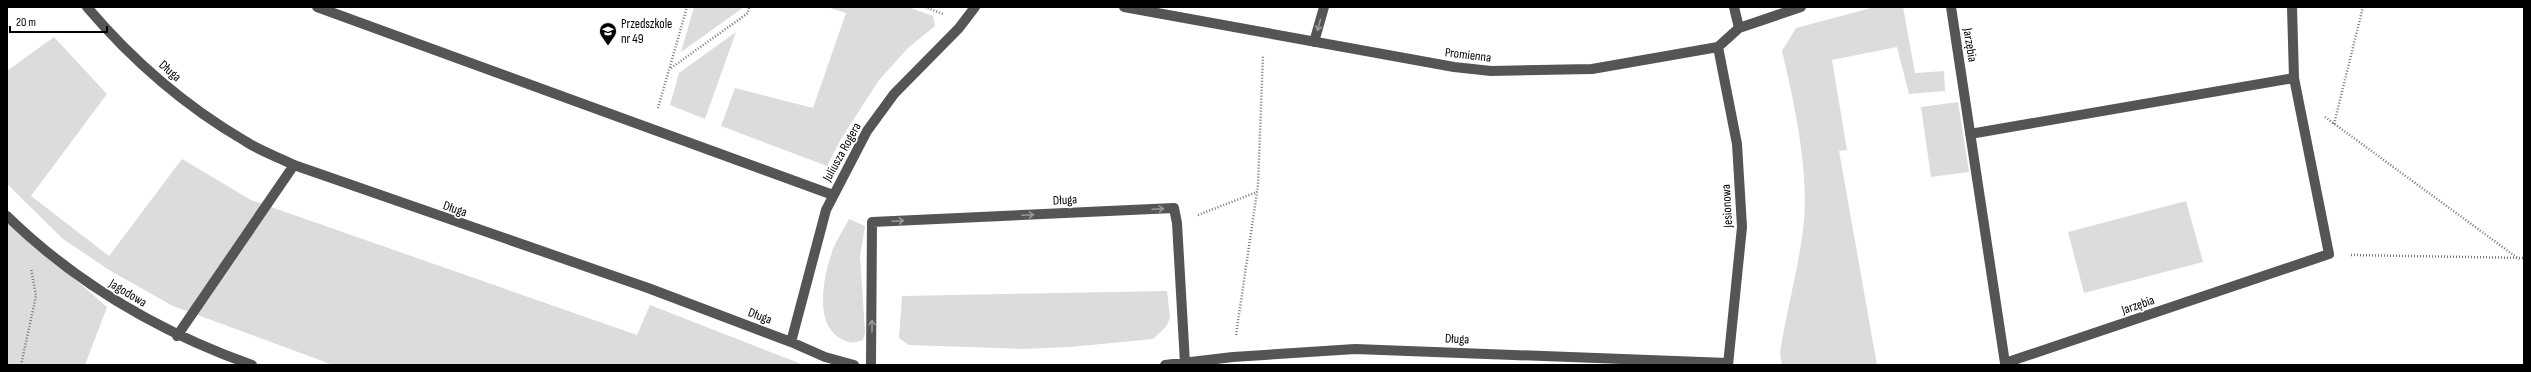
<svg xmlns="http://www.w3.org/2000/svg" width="2531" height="372" viewBox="0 0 2531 372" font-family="'Sofia Sans Condensed',sans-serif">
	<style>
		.green { fill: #dcdcdc }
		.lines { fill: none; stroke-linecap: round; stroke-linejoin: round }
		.path { stroke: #777; stroke-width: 2.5; stroke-dasharray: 1 2; stroke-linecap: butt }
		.minor { stroke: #555; stroke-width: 10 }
		.oneway { stroke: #999 }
		.labels { text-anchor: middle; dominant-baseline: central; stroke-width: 3.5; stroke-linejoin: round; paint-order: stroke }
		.poi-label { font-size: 13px; fill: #000; stroke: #fff; text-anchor: start }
		.street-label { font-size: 13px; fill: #000; stroke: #fff }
	</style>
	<rect width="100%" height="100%" fill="#fff"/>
	<!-- green -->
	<path class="green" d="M694,7h50l-63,45z
		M827,7h81l25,9 2,10 -27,22 -29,32 -38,59 -14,27 -106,-40 14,-38 78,20 33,-95z
		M1875,7h28l12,66 29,-2 1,20 -36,3 -12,-47 -65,13 15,90 -8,1 38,214h-95l-2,-12c6,-41 18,-82 23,-123 7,-56 -8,-124 -21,-179l14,-23z
		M736,32l-31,87 -35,-14 9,-32z
		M54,37l53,57 -76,102 78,60 73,-97 69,41 386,135 13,-30 154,60h-471l-160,-59 -64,-36 -46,-31 -56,-55v-113z
		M1958,102l11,70 -38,5 -10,-70z
		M2186,201l17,61 -119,31 -16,-61z
		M849,219l16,7 -5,30 5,76 -2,8c-10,4 -16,3 -25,-3 -25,-17 -13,-65 -5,-88 4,-10 11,-20 16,-30z
		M7,220l100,87 -22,58h-78z
		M1167,291l3,27 -4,9 -13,12 -83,8 -48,2 -113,-4 -10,-7 3,-42z"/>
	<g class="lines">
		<!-- path -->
		<path class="path" d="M925,7l18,7
			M671,68l77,-55 1,-6
			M658,108l29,-101
			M2325,117l194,142
			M2334,124l29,-117
			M1198,215l59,-23
			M2351,255l173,3
			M1236,335l22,-150 5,-130
			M21,365l15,-69 -5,-28"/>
		<!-- minor -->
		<path class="minor" d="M87,7c45,53 98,99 158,134 15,10 33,16 49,24l354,123 143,54 34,15 29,8
			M317,7l516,188
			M1124,7l330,60 37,4 101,-2 126,-22 21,-19 62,-21
			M1734,7l5,21
			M1951,7l54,356 324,-109 -35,-176 -2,-71
			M1314,42l10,-35
			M1718,47l19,97 5,83 -14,138
			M1970,134l324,-56
			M7,216c71,69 152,116 245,149
			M177,336l117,-171
			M791,342l35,-132 41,-79 27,-37 65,-66 16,-21
			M871,365l1,-143 302,-14 3,15 8,140
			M1165,365l68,-8 122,-8 373,14"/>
	</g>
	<!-- one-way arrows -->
	<defs><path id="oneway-shaft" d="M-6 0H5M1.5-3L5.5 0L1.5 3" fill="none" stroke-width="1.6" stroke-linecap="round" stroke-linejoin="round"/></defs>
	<g class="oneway">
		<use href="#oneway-shaft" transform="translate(1319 25) rotate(105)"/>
		<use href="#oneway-shaft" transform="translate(1158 209) rotate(-3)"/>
		<use href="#oneway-shaft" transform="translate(1028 215) rotate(-3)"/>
		<use href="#oneway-shaft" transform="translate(898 221) rotate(-3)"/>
		<use href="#oneway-shaft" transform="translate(872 326) rotate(-90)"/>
	</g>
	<!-- icons -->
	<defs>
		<g id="school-pin" transform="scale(0.9)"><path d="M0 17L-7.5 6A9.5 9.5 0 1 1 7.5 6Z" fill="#000" stroke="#fff"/><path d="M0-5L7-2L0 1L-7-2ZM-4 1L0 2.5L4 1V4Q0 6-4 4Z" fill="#fff"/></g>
	</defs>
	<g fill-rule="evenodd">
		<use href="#school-pin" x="608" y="31"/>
	</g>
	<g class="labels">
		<!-- poi labels -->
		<g class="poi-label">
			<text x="621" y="24">Przedszkole<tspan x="621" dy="15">nr 49</tspan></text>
		</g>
		<!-- street labels -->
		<g class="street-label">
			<text transform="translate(1970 45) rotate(81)">Jarzębia</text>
			<text transform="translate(1468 55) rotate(7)">Promienna</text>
			<text transform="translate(170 71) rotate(41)">Długa</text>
			<text transform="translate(842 152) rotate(-61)">Juliusza Rogera</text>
			<text transform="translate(1065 200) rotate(-3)">Długa</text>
			<text transform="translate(1727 206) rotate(-93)">Jesionowa</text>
			<text transform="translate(455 209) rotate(19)">Długa</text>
			<text transform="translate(128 293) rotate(31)">Jagodowa</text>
			<text transform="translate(2138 305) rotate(-19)">Jarzębia</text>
			<text transform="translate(760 316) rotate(20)">Długa</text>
			<text transform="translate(1457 339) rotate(3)">Długa</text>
		</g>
	</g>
	<!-- border -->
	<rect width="2531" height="372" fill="none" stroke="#000000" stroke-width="16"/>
	<!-- scale -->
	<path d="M10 26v6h97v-6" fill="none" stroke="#000000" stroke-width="2"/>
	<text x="16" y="26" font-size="12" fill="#000000" stroke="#ffffff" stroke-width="3" paint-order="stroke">20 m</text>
</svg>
